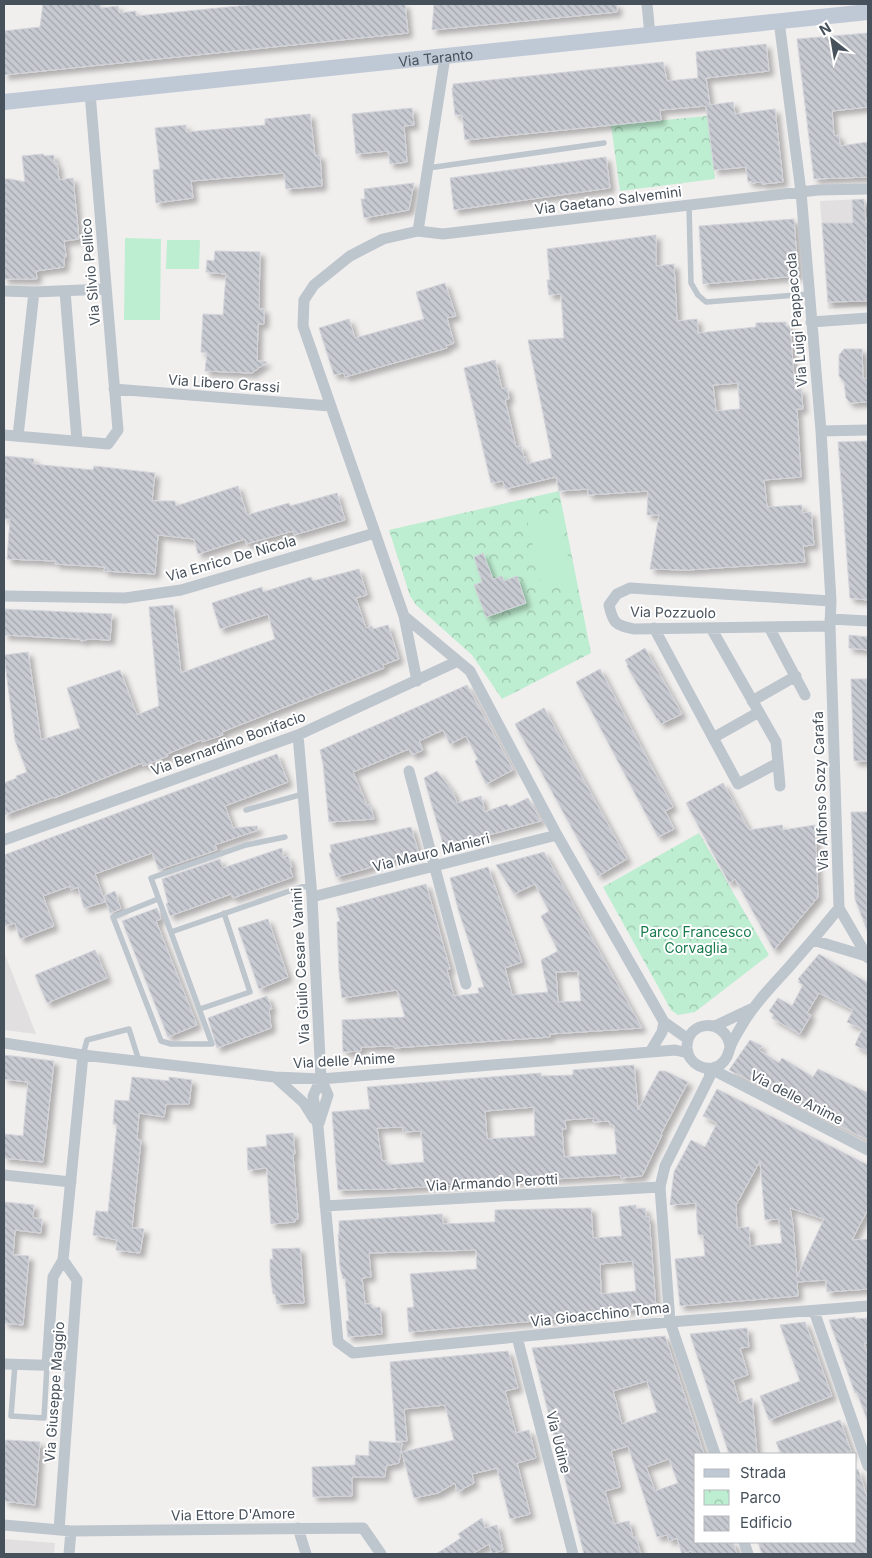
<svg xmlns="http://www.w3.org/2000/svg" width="872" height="1558" viewBox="0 0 872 1558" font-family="Inter,sans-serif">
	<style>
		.education { fill: #e2dfe0 }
		.park { fill: url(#park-crowns) }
		.pitch { fill: #beeed1 }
		.building { fill: url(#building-back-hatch); stroke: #d2d4da; fill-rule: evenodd; filter: url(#shadow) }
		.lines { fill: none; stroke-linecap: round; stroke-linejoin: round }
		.lane { stroke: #bdc5cd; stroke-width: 5.5 }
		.street { stroke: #bdc5cd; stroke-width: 11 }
		.secondary { stroke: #bfc9d5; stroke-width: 16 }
		.labels { text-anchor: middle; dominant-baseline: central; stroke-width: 4; stroke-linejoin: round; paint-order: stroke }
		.street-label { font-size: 14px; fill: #47515b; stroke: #fff }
		.park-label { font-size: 14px; fill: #197b4c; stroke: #fff }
	</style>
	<defs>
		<pattern id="park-crowns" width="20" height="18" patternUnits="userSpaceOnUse" patternTransform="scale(1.25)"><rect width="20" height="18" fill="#beeed1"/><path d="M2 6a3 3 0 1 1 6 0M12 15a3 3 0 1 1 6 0" fill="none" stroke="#9cc3ad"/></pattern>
		<pattern id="building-back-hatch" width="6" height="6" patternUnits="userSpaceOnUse" patternTransform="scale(1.25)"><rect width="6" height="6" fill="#c8cad1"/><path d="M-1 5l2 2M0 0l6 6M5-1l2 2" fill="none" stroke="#a4a6ad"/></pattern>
		<filter id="shadow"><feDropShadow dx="4.5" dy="4.5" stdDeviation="2.5" flood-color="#0004"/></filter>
	</defs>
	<rect width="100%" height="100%" fill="#f1eeee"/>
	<!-- education -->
	<path class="education" d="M864,199l1,6h3v101l-40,3 -8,-108z
		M4,952l32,82 -32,-4z
		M4,1539l51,4 -1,11h-50z"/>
	<!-- park -->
	<path class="park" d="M707,116l8,63 -95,12 -9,-66z
		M559,491l32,162 -89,46 -30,-44 -56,-50 -6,-9 -21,-66z
		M699,833l70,122 -74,57 -17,3 -7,-5 -68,-123z"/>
	<!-- pitch -->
	<path class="pitch" d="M125,238l36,1 -1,81h-36z
		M167,240h33l-1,29h-33z
		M558,511l16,73 -32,7 -15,-73z"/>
	<!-- building -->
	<path class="building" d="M43,4h57l1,4 17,-2 1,7 17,-2v5l123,-12h146l3,29 -404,42v-44l36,-4z
		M434,4h183v8l-185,18z
		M868,33v74l-36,4 2,25 5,-1 1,11 28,-4v35l-54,2 -17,-140z
		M766,44l3,27 -63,7 4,27 23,-3 2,12 40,-5 8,73 -21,2 -1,-2 -9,1 -1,-2 -3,1 -2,-15 -32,3 -8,-64 -46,4 1,10 -196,20 -3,-25h-7l-3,-27h1v-4l210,-22 4,19 31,-3 -2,-26z
		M412,108l2,17 -10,1 3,36 -17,2 -2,-13 -32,3 -4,-40z
		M310,114l5,42 5,-1 2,31 -36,3 -2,-16 -93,8 2,17 -37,5 -3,-33 7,-1 -5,-41 31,-3v7l79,-7v-6z
		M43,154l1,2 10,-1v8h3l2,17 14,-2 6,61 -15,2 2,16 -2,1v9l-28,4 1,8h-33v-100h6l15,3 -3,-26z
		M606,157l4,31 -156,22 -4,-32z
		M414,183l-5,27 -45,8 -3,-19h4l-1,-10z
		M864,199l2,23h2v16h-2l2,63 -40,1 -6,-79h31l-1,-23z
		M794,219l4,57 -95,8 -4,-58z
		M656,235v31l18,-2 3,57 20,-2 1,14 58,-6v-4l30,-1v4h4l5,64 6,-1 2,20h-6l4,68 -37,3 3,27 35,-2v8l9,-1 3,33 -11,1 2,16 -117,8 -38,-1 9,-54h-12l1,-24 -60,4v-6l-29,2 -3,-14 -51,12 -2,-8 -12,2 -27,-115 31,-8 7,29 5,-2 2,12 -4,1 11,47 5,-1 3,12 2,-1 1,7 25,-6 -24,-118 36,-2 -3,-44 -12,1 -2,-15h3l-3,-31zM738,383l2,26 -24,2 -3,-26z
		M215,251l45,1 -1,57h5v15h-6l-1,37 10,1 -15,11 -47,-2 2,-18 -6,-1 2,-38 20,1 3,-41 -20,-2 1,-12 7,1z
		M445,283l11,33 -9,2 7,25 -8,3 1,2 -102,29 -1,-4 -10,2 -15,-47 30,-9 6,19 69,-19 -8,-27z
		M844,349h18l1,30 5,-1v24l-18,1 -4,-5 -2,-16 -5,-6v-21z
		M868,441v159l-18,-2 -12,-156z
		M4,456l30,3 -1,5 60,6 1,-4 61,7 -3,28h23l1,5 62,-20 9,29 42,-12 1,3 47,-13 8,27 -51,15 -1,-4 -47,13 -1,-5 -47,15 -4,-15 -36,-4 -3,39 -51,-3 1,-4 -50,-3 1,-3 -49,-2 3,-40h-6z
		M483,553l10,26 9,-3 2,5 13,-5 9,27 -40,14 -12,-32 8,-3 -8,-25z
		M359,569l8,26 -11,3 10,30 6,-2 1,3 15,-4 11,34 -16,6 1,3 -162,64 1,3 -21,7 -1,-2 -34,14 1,2 -25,10 -1,-3 -88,35v-1l-50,18v-32l13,-5 -1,-2 11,-4 -12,-32 -11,-85 24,-3 13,88 39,-12 -13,-40 53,-18 17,45 22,-9 -10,-99 24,-2 8,68 94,-34 -7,-25 -48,15 -8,-26 50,-16 1,5 48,-15 2,4z
		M4,609l108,5 -2,26 -21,-1 -8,2 -2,-2 -75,-4z
		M849,635l19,2v13l-19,-2z
		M645,648l37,66 -21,10 -3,-6 -1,1 -30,-53 1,-1 -3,-5z
		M600,669l73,138 -8,4 9,18 -16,8 -82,-155z
		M851,679h16l1,82h-14z
		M467,685l46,85 -27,14 -11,-23 3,-2 -12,-23 -16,8 -7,-14 -24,11 4,9 -11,5 -3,-6 -56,23 14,33h3l4,14 -45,3 -6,-58 -3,-14z
		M544,708l83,151 -29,17 -83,-152z
		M277,754l11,28 -63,24 8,22 24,-2 1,4 -43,15 2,5 -58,20 -7,-17 -57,21 10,28 -21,6 -6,-21 -7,3 -1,-4 -27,10 11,30 -34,13 -5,-16 -11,3v-71z
		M437,771l16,21 4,11 24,-7 4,16 22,-8 2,3 19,-9 13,23 -97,26 -20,-69z
		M723,783l26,47 33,-5 1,5 32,-5 3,72 -44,53 -39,-71 -6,4 -43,-80z
		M851,812h17l-1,118 -12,-31z
		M411,827l8,27 -48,11 1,2 -36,10 -7,-24h3l-2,-8z
		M282,848l1,10 5,-2 4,11 -2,1 3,9 -60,21 -2,-4 -61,22 -4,-12 2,-1 -6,-24 58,-20 3,9z
		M544,852l98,176 -92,6v3l-156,11v-2l-33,1v4l-18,1 -1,-32 63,-3 -8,-27 -55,8 -3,-27 -2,-49 3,-1 -4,-13 90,-24 24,85 -3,1 7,26 25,-3 -1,-5 6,-1 -25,-75 -9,-34 38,-11 34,95 -17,6 7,27 36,-3 -7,-32 17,-9 -17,-35 8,-5 -14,-27 -21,10 -18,-29zM578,971l3,30 -23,1 -2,-30z
		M115,891l6,18 -11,4 -6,-17z
		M157,908l4,11 -5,2 41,104 -29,12 -46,-116z
		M268,919l20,58 -29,12 -21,-61z
		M95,950l12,28 -60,25 -12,-28z
		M819,954l49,29v69l-13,-7 7,-16 -15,-7 6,-12 -34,-17 -12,20 4,2 -11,19 -28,-16 2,-3 -5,-4 9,-13 14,8 11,-21 -5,-3 2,-1 -2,-2z
		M267,996l5,13h-3l2,19 -54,20 -9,-30z
		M750,1040l12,6 -3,4 20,13 3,-5 31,19 5,-8 50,24v47l-139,-70z
		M4,1055l50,6 -11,101 -39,-4v-24l19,2 5,-54 -24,-3z
		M634,1065l4,45 21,-39h6l23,11 -27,52 1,1 -20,41 -21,2v-3l-232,14 -51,1 -6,-78 38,-3 -3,-22 174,-14v3l32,-1v-5zM534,1107l1,29 -48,3 -2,-28zM594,1118l-1,4 16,-1 1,4h4l3,29 -53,3 -2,-28h4l-1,-9zM403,1127v5l18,-1 3,31 -37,3v-4h-5l-5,-33z
		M132,1077l37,4v-4l23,3 -3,24h-23l-2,13 -25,-4 -2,26 4,1 -9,88 12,1 -4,24 -24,-3 1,-10 -24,-5 3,-24 12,1 9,-88h-4l2,-24 14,1z
		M717,1089l151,76v44l-16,31 16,-1v50l-41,3 -1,-12 -29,2 1,14 -118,10 -5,-47 30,-3 -2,-21h-5l-2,-32 -26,2 4,-33 17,-32 14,7 12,-24 -14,-7zM760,1161l5,59 14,-1 3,24 -32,3 -1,-19 -12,1 -1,-23zM790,1208l34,11 -27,58 -4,-52z
		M293,1133l2,21h-2l5,65h-3v3l-24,2 -4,-56 -19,2 -1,-22 20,-2 -1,-11z
		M4,1202l30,3 -1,13 9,1 -1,14 -26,-3 -2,25 16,1 -6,69 -19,-2z
		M636,1205v4l9,-1 1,9h3l7,91 -54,4 1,3 -194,17 -2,-24 7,-1 -4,-33 67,-5 -1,-19 -107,3 2,24 -9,1 3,26h7v4l8,-1 2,27 -34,3 -2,-16h3l-4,-43 -2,1 -3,-12 -2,-33 1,1v-14l103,-7 1,10 52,-2v-12l96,-2 2,30 29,-2 -3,-29zM633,1261l3,30 -35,3 -1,-30z
		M300,1248l4,55 -27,1 -2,-10h-2l-3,-21v-14h3l-1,-10z
		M855,1317v2l13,-1v25h-4l4,13 -1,63 -10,-26h-2l-26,-73z
		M805,1322l27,74 -63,24 -9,-24 40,-15 -20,-56z
		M747,1328l2,19 -9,1 8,27 -15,5 6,23 13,-5 5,56h-28l-39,-120z
		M665,1336l39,118h-8v88h37l4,12h-45l-1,-3 -9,3 -5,-16 -8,3 -2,-6 -10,2 -29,-91 -17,5 9,36 -15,4 9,33 15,-3 4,17 3,-1 5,17h-57l-52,-206zM647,1381l10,31 -35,12 -9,-33zM669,1459l9,24 -23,8 -9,-24z
		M508,1351l10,37 -13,3 11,42 13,-3 7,28 -19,5 13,51 -20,5 -13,-51 -25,6 2,9 -17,9 -2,-9 -17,10 -24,5 -12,-46 52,-12 -9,-35 -41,4 3,32h-11l-6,-79z
		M840,1420l12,34h-71l-5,-12z
		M7,1440l33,2 -5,63 -31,-4v-30l1,-30z
		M369,1441l33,2 -3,20 -13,3 -1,11h-33v19l-39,1 -1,-30 43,-2 1,-10 13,1z
		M858,1469l10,31v54h-106l-4,-12h98v-72z
		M482,1518l3,10 12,-3 6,25 -11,4 -3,-10 -17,10h-36l25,-16 -3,-4z"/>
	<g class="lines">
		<!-- lane -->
		<path class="lane" d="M428,168l176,-25
			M689,206l2,77 7,12 8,7 103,-8
			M246,810l57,-16
			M158,899l-45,18 48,124 10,3h41l-61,-166 95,-33 39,-8
			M171,932l130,-45 10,-1
			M200,1009l50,-17 -26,-79
			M83,1055l4,-15 42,-11 10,32
			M15,1364l-4,52 33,2 3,-53"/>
		<!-- street -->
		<path class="street" d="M647,4l3,31
			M779,21l22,171 20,239 10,170 -1,25 9,282 29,50
			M418,231l25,3 375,-44 50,-1
			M4,291l30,1 72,-3
			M65,291l12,150
			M811,322l57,-4
			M114,389l216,17
			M821,431l47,-1
			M4,435l104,9 10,-14 -28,-337
			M18,436l16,-144
			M4,596l121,2 56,-8 194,-57
			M404,616l66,55 87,164 107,187 24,17
			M830,619l38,2
			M830,626l-196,3c-18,-4 -21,-5 -25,-24l8,-11 13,-6 201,13
			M769,627l36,68
			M654,628l84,156 40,-21 -2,-21 -65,-114
			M417,681l-13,-65 -101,-290 1,-26 10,-15 36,-29 33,-17 35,-8 27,-174
			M752,701l44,-25
			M298,735l14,162 9,182 -8,17 5,31 20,215 15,11 317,-31 198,-16
			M713,738l46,-26
			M778,763l2,23
			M409,771l57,213
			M4,840l294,-105 160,-74
			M312,897l245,-62
			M813,940l53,16
			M715,1026l36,-17
			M4,1043l79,12 192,22 46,2 354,-29 13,3
			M730,1046c-5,-29 -44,-26 -43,2 1,16 20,26 33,17 8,-6 8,-12 11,-20 3,-7 7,-13 11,-20 13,-22 31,-40 48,-59 17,-19 33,-38 49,-58
			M650,1052l12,-20 2,-10
			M715,1067l4,6 149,77
			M708,1068l2,8 -45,90 -5,21 10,135 45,132
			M275,1077l29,26 10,16
			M319,1123l9,-28 -7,-16
			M4,1175l67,7
			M325,1206l335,-19
			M814,1311l54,155
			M517,1337l56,217
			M4,1364l67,2
			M47,1365l6,-88 10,-17 20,-205
			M4,1525l67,6 292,-3 18,26
			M298,1528l8,26
			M59,1530l18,-250 -14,-20
			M744,1542l4,12
			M69,1554l2,-23"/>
		<!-- secondary -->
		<path class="secondary" id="s1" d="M4,102l864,-90"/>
	</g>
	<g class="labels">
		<!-- street labels -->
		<g class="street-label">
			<text stroke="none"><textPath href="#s1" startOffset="434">Via Taranto</textPath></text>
			<text transform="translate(608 200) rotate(-7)">Via Gaetano Salvemini</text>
			<text transform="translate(90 272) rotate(-95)">Via Silvio Pellico</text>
			<text transform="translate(796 320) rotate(-95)">Via Luigi Pappacoda</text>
			<text transform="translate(224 383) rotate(4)">Via Libero Grassi</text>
			<text transform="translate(231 558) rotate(-16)">Via Enrico De Nicola</text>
			<text transform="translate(673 612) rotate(1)">Via Pozzuolo</text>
			<text transform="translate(228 743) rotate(-20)">Via Bernardino Bonifacio</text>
			<text transform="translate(820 791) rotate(-92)">Via Alfonso Sozy Carafa</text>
			<text transform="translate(431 852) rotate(-14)">Via Mauro Manieri</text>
			<text transform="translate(300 966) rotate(-93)">Via Giulio Cesare Vanini</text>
			<text transform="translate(344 1060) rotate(-3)">Via delle Anime</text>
			<text transform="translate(797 1097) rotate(27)">Via delle Anime</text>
			<text transform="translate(492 1182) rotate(-3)">Via Armando Perotti</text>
			<text transform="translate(600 1314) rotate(-6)">Via Gioacchino Toma</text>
			<text transform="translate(54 1392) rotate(-86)">Via Giuseppe Maggio</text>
			<text transform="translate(559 1442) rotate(76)">Via Udine</text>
			<text transform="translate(233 1514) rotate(-1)">Via Ettore D'Amore</text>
		</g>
		<!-- park labels -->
		<g class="park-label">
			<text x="696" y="931">Parco Francesco<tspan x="696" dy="16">Corvaglia</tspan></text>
		</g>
	</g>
	<!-- border -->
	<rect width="872" height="1558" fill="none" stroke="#47515b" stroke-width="10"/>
	<!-- legend -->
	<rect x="694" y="1453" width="162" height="90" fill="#ffffff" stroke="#b5b9bd"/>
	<rect x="704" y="1469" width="25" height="8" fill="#bfc9d5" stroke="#b5b9bd"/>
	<text x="740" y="1478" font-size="15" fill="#47515b">Strada</text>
	<rect x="704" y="1490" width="25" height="15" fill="url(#park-crowns)" stroke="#b5b9bd"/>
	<text x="740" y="1503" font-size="15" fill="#47515b">Parco</text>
	<rect x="704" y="1516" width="25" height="15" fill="url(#building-back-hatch)" stroke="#b5b9bd"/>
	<text x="740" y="1528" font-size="15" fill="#47515b">Edificio</text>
	<!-- north arrow -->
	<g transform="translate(832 40) rotate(329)" stroke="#ffffff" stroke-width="4" paint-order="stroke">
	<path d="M0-4L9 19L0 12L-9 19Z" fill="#47515b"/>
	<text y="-8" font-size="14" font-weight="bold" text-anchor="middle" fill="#47515b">N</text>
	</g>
</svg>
